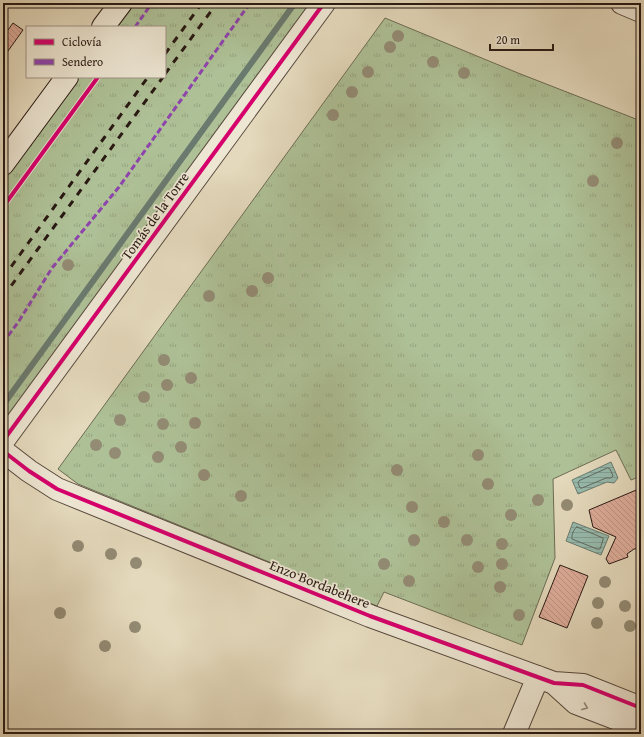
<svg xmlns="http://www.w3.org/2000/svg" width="644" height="737" viewBox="0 0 644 737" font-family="'Gentium Book Plus',serif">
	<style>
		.grass { fill: url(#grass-tufts); stroke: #6c6c54 }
		.water { fill: url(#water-rules); stroke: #6a7a6f }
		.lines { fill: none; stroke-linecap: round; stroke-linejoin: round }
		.shore { stroke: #606a60; stroke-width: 1 }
		.stream { stroke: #6a7a6f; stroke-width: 6 }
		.building { fill: url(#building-back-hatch); stroke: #291913 }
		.minor-casing { stroke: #58493d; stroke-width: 24 }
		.tertiary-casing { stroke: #58493d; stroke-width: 24 }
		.secondary-casing { stroke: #291913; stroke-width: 24 }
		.minor { stroke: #ede6d3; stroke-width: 22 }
		.tertiary { stroke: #ede6d3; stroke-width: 22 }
		.secondary { stroke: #ede6d3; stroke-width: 22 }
		.rail { stroke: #291913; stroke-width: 3; stroke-dasharray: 7 7; stroke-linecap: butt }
		.quiet { stroke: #8e44ad; stroke-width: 3; stroke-dasharray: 6 3; stroke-linecap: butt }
		.cycleway-casing { stroke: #ede6d3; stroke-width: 6 }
		.cycleway { stroke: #d6006c; stroke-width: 4 }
		.tree { fill: #938b74 }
		.oneway { stroke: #958a7d }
		.labels { text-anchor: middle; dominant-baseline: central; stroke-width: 3.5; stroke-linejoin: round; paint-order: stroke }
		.street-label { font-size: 14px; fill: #291913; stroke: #ede6d3 }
	</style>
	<defs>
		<pattern id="grass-tufts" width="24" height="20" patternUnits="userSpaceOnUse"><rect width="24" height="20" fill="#aec096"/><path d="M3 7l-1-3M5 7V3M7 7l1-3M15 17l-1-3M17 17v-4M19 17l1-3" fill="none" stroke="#96a480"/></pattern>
		<pattern id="water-rules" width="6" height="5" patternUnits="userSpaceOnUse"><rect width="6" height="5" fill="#96baad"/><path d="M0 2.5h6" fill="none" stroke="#819f94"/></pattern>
		<pattern id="building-back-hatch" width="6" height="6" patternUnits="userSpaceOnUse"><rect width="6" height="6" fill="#dfad9b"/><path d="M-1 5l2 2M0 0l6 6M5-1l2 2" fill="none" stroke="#bf9485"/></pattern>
	</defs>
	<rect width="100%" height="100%" fill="#e4d9bc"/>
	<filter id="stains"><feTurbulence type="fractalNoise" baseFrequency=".005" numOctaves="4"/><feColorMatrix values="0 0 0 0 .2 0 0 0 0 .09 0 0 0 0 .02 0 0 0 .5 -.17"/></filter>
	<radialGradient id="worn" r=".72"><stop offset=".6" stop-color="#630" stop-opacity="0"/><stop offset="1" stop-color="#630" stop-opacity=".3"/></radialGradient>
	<!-- grass -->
	<path class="grass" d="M121,3h203l-321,438v-277l64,-87h98v-50h-62z
		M385,18l133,55 123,48v355l-10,4 -15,-30 -63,29 2,79 -33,87 -138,-53 -7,14 -299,-122 -20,-15z"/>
	<!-- water -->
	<path class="water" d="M611,462l7,16 -4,5 -7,-1 -29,12 -6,-14z
		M573,522l36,14 -8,19 -35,-14z"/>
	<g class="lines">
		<!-- shore -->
		<path class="shore" d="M608,468l2,1 3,7 -2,2h-5l-24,10h-2l-2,-5 1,-2z
			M577,527l26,11v2l-3,9h-3l-25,-10c-1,-3 2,-11 5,-12z"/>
		<!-- stream -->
		<path class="stream" d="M3,405l292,-402"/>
	</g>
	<!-- building -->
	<path class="building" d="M13,23l10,7 -20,28v-21z
		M641,488v60l-7,1 -7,5 1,3 -19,7 -3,-5 10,-22 -23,-10 -4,-17z
		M560,565l28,11 -21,52 -28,-11z"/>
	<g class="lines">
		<!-- minor casing -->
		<g class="minor-casing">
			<path id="minor" d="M622,3l19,8
				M3,451l26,20 28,18 313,127 184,67 29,2 58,23
				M554,683l22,20 65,25
				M514,734l24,-57"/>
		</g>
		<!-- tertiary casing -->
		<g class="tertiary-casing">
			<path id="tertiary" d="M3,441l321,-438"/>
		</g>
		<!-- secondary casing -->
		<g class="secondary-casing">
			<path id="secondary" d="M103,27l18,-24
				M3,164l64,-87"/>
		</g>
		<!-- minor -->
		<use href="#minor" class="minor"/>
		<!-- tertiary -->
		<use href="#tertiary" class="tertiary"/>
		<!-- secondary -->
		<use href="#secondary" class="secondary"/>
		<!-- rail -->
		<path class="rail" d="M165,54l37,-51
			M165,74l52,-71
			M3,278l145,-201
			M3,297l160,-220"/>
		<!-- quiet -->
		<path class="quiet" d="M135,27l17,-24
			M3,343l16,-22 33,-53 67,-81 131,-184"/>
		<!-- cycleway casing -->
		<g class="cycleway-casing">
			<path id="cycleway" d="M3,207l95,-130
				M3,441l321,-438
				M3,451l26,20 28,18 313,127 184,67 29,2 58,23"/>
		</g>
		<!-- cycleway -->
		<use href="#cycleway" class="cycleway"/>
	</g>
	<!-- trees -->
	<g class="tree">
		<circle cx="398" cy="36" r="6"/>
		<circle cx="390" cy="47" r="6"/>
		<circle cx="433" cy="62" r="6"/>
		<circle cx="368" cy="72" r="6"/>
		<circle cx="464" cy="73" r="6"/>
		<circle cx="352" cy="92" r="6"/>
		<circle cx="333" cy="115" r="6"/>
		<circle cx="617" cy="143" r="6"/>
		<circle cx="593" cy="181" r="6"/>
		<circle cx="68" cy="265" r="6"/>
		<circle cx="268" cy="278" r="6"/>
		<circle cx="252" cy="291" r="6"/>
		<circle cx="209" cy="296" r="6"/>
		<circle cx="164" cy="360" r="6"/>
		<circle cx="191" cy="378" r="6"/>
		<circle cx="167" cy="385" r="6"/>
		<circle cx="144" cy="397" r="6"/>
		<circle cx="120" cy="420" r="6"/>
		<circle cx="195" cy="423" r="6"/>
		<circle cx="163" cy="424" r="6"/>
		<circle cx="96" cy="445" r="6"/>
		<circle cx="181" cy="447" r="6"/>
		<circle cx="115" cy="453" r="6"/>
		<circle cx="478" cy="455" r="6"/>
		<circle cx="158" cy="457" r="6"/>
		<circle cx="397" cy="470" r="6"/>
		<circle cx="204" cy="475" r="6"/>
		<circle cx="488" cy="484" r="6"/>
		<circle cx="241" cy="496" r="6"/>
		<circle cx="538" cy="500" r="6"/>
		<circle cx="567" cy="505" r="6"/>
		<circle cx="412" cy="507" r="6"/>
		<circle cx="511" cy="515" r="6"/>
		<circle cx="444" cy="522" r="6"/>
		<circle cx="414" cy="540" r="6"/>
		<circle cx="467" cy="540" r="6"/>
		<circle cx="502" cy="544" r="6"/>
		<circle cx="78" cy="546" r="6"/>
		<circle cx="111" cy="554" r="6"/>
		<circle cx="136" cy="563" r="6"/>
		<circle cx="384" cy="564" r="6"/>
		<circle cx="502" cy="564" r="6"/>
		<circle cx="478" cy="567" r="6"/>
		<circle cx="409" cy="581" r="6"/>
		<circle cx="605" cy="582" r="6"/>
		<circle cx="500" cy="587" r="6"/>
		<circle cx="598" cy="603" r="6"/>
		<circle cx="625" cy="606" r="6"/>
		<circle cx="60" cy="613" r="6"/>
		<circle cx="519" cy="615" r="6"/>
		<circle cx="597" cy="623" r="6"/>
		<circle cx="630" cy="626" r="6"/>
		<circle cx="135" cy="627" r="6"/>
		<circle cx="105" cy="646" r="6"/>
	</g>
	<!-- one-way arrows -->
	<defs><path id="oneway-chevron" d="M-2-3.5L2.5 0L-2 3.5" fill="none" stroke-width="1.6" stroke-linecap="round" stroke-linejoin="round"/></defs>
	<use class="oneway" href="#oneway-chevron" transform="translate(585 707) rotate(22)"/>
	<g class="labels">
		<!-- street labels -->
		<g class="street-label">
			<text transform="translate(155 216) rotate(-54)">Tomás de la Torre</text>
			<text transform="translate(320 584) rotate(22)">Enzo Bordabehere</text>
		</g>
	</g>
	<!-- margin -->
	<rect width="644" height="737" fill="none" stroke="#e4d9bc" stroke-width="16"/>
	<rect x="4" y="4" width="636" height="729" fill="none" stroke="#291913" stroke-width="2"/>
	<rect x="8" y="8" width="628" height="721" fill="none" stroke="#291913"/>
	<!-- legend -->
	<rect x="26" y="26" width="140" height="52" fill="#ede6d3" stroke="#9f9486"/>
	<rect x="34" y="39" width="20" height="6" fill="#d6006c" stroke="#9f9486"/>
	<text x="62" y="46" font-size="12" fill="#291913">Ciclovía</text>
	<rect x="34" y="59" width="20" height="6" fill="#8e44ad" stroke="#9f9486"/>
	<text x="62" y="66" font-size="12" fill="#291913">Sendero</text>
	<!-- scale -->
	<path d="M490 44v6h63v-6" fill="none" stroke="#291913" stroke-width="2"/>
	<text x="496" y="44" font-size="12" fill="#291913" stroke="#ede6d3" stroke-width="3" paint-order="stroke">20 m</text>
	<rect width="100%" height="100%" filter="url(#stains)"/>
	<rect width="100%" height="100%" fill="url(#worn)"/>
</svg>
